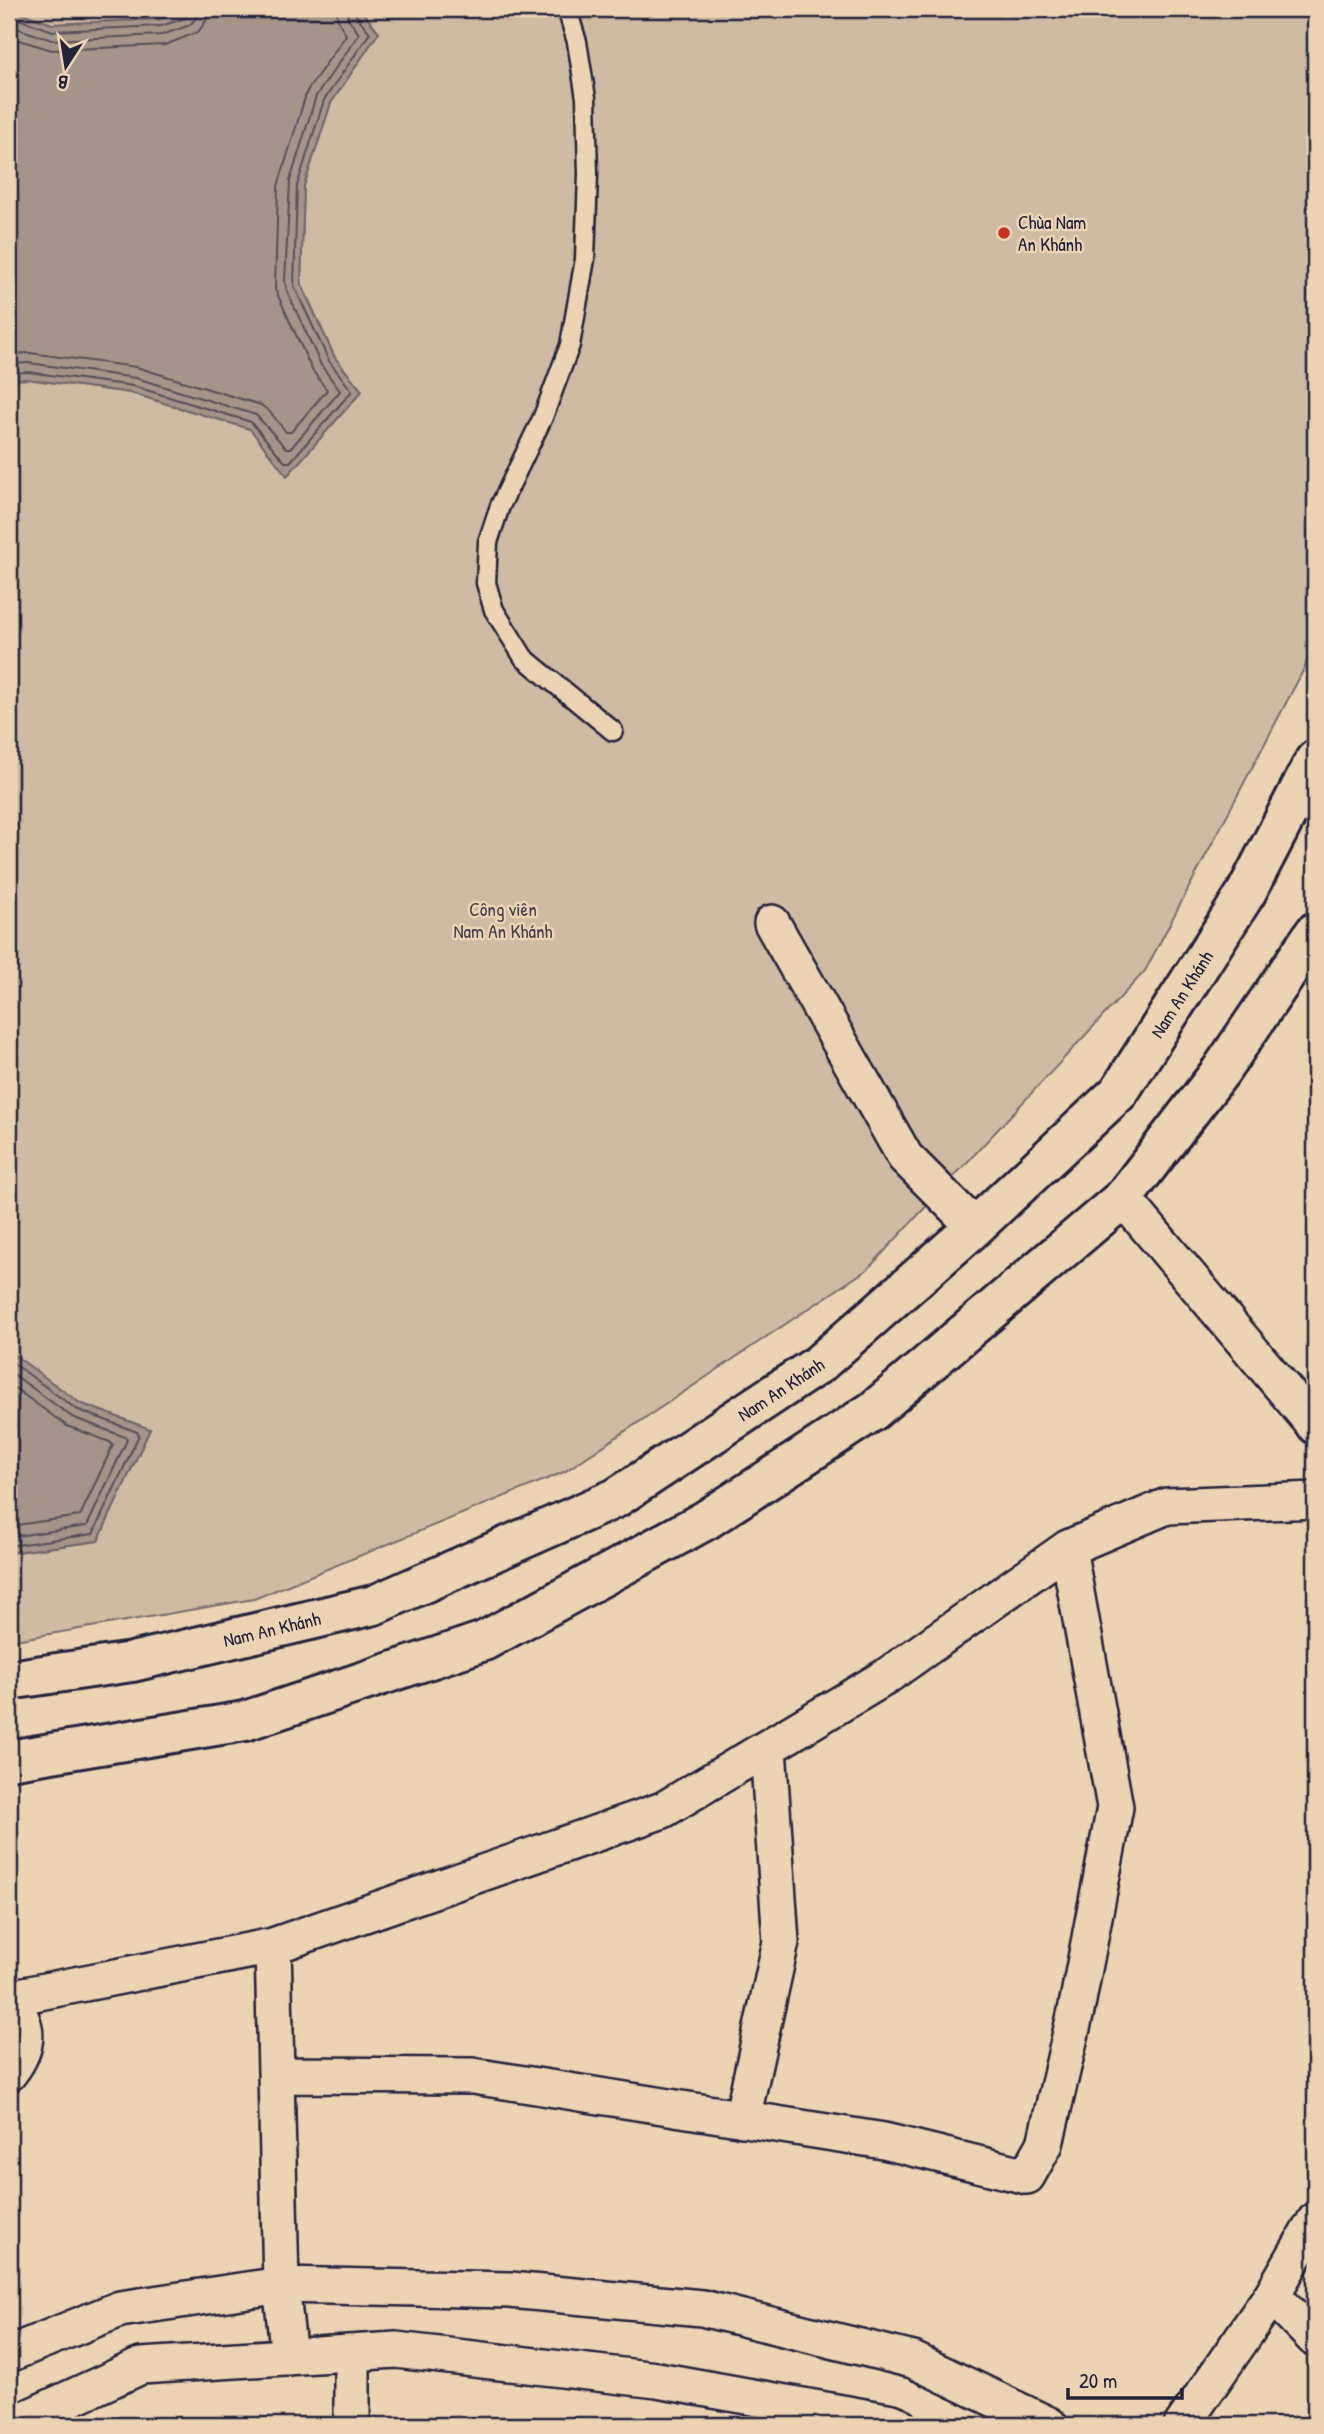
<svg xmlns="http://www.w3.org/2000/svg" width="1324" height="2434" viewBox="0 0 1324 2434" font-family="'Patrick Hand',sans-serif">
	<style>
		.green { fill: #cfbaa3; stroke: #786e6f; stroke-width: 2 }
		.water { fill: #a49489; stroke: #70666a; stroke-width: 2 }
		.lines { fill: none; stroke-linecap: round; stroke-linejoin: round }
		.shore { stroke: #56505a; stroke-width: 2 }
		.lane-casing { stroke: #22223b; stroke-width: 23 }
		.street-casing { stroke: #22223b; stroke-width: 40 }
		.secondary-casing { stroke: #22223b; stroke-width: 44 }
		.lane { stroke: #ecd3b4; stroke-width: 18 }
		.street { stroke: #ecd3b4; stroke-width: 35 }
		.secondary { stroke: #ecd3b4; stroke-width: 38 }
		.poi-dot { fill: #c8321e; stroke: #ecd3b4; stroke-width: 2.5 }
		.labels { text-anchor: middle; dominant-baseline: central; stroke-width: 5; stroke-linejoin: round; paint-order: stroke }
		.poi-label { font-size: 19px; fill: #22223b; stroke: #ecd3b4; text-anchor: start }
		.park-label { font-size: 19px; fill: #454050; stroke: #ecd3b4 }
		.street-label { font-size: 19px; fill: #22223b; stroke: #ecd3b4 }
	</style>
	<rect width="100%" height="100%" fill="#ecd3b4"/>
	<filter id="ink" filterUnits="userSpaceOnUse"><feTurbulence type="fractalNoise" baseFrequency=".0143" numOctaves="2"/><feDisplacementMap in="SourceGraphic" scale="14" xChannelSelector="R" yChannelSelector="G"/><feConvolveMatrix kernelMatrix="1 2 1 2 8 2 1 2 1" color-interpolation-filters="sRGB"/></filter>
	<g filter="url(#ink)">
		<!-- green -->
		<path class="green" d="M9,9h181l-30,10 -108,5 -36,-13 -7,5z
			M360,9h955v627l-10,31 -160,304 -277,298 -304,203 -310,127 -245,42v-88l89,-12 52,-112 -70,-26 -71,-47v-976l18,-1 104,14 119,36 38,46 74,-84 -27,-33 -34,-75 3,-97 27,-83 48,-71z"/>
		<!-- water -->
		<path class="water" d="M190,9h170l19,23 -48,71 -27,83 -3,98 34,74 27,33 -75,85 -37,-47 -119,-36 -104,-14 -18,1v-364l7,-5 36,13 108,-5z
			M9,1351l71,52 70,26 -52,112 -89,12z"/>
		<g class="lines">
			<!-- shore -->
			<path class="shore" d="M9,21l9,-2 35,12 108,-5 24,-8 3,-9
				M9,30l10,-1 33,11 110,-5 28,-10 5,-6 2,-10
				M9,41l10,-1 33,10 113,-5 33,-13 8,-11 2,-12
				M9,354l21,-1 106,14 125,38 9,7 16,20h5l36,-42 -15,-20 -37,-81 3,-103 29,-95 39,-56 -8,-15 -2,-11
				M9,364l20,-1 107,15 120,37 30,33h5l49,-57 -19,-26 -34,-74 -2,-9 5,-101 26,-85 43,-62 -11,-16 -1,-9
				M9,373l19,-1 105,14 118,36 34,40h5l62,-71 -23,-30 -35,-75 3,-100 27,-86 46,-67 -14,-18 -1,-6
				M9,1360l67,49 61,23 2,3 -46,99 -84,12
				M9,1371l63,46 53,20 2,3 -40,86 -78,11
				M9,1384l58,42 43,16 3,3 -33,71 -71,10"/>
			<!-- lane casing -->
			<g class="lane-casing">
				<path id="lane" d="M567,9l10,33 9,56 2,76 -3,85 -15,86 -27,72 -43,89 -12,36 -2,41 8,27 30,48 89,73"/>
			</g>
			<!-- street casing -->
			<g class="street-casing">
				<path id="street" d="M772,923l133,234 70,70
					M1123,1198l192,228
					M273,1946l8,339 8,72
					M9,1998l264,-52 390,-136 221,-132 184,-130 99,-42 148,-6
					M9,2000c22,25 20,48 0,73
					M276,2075l197,1 411,65 143,35 18,-32 31,-133 39,-204 -47,-259
					M742,2119l39,-177 -13,-194
					M1272,2295l43,44
					M9,2354l111,-45 161,-24 229,5 192,18 211,52 136,65
					M12,2425l129,-59 255,-16 261,30 235,42 7,3
					M352,2425v-72
					M1182,2425l90,-130 43,-74"/>
			</g>
			<!-- secondary casing -->
			<g class="secondary-casing">
				<g id="secondary">
					<path id="s1" d="M9,1680l123,-18 242,-57 242,-107 203,-134 156,-137 144,-135 127,-199 69,-133"/>
					<path d="M9,1760l236,-39 239,-80 222,-121 167,-109 250,-213 97,-126 95,-140"/>
				</g>
			</g>
			<!-- lane -->
			<use href="#lane" class="lane"/>
			<!-- street -->
			<use href="#street" class="street"/>
			<!-- secondary -->
			<use href="#secondary" class="secondary"/>
		</g>
	</g>
	<!-- markers -->
	<circle class="poi-dot" cx="1004" cy="233" r="7"/>
	<g class="labels">
		<!-- poi labels -->
		<g class="poi-label">
			<text x="1018" y="222">Chùa Nam<tspan x="1018" dy="22">An Khánh</tspan></text>
		</g>
		<!-- park labels -->
		<g class="park-label">
			<text x="503" y="909">Công viên<tspan x="503" dy="22">Nam An Khánh</tspan></text>
		</g>
		<!-- street labels -->
		<g class="street-label">
			<text stroke="none"><textPath href="#s1" startOffset="1402">Nam An Khánh</textPath></text>
			<text stroke="none"><textPath href="#s1" startOffset="835">Nam An Khánh</textPath></text>
			<text stroke="none"><textPath href="#s1" startOffset="268">Nam An Khánh</textPath></text>
		</g>
	</g>
	<!-- margin -->
	<rect width="1324" height="2434" fill="none" stroke="#ecd3b4" stroke-width="35"/>
	<rect x="18" y="18" width="1289" height="2399" fill="none" stroke="#22223b" stroke-width="2.5" filter="url(#ink)"/>
	<!-- north arrow -->
	<g transform="translate(66 66) rotate(192)" stroke="#ecd3b4" stroke-width="5" paint-order="stroke">
	<path d="M0-5L12 26L0 18L-12 26Z" fill="#22223b"/>
	<text y="-10" font-size="19" font-weight="bold" text-anchor="middle" fill="#22223b">B</text>
	</g>
	<!-- scale -->
	<path d="M1068 2388v10h114v-10" fill="none" stroke="#22223b" stroke-width="3.5"/>
	<text x="1079" y="2388" font-size="21" fill="#22223b" stroke="#ecd3b4" stroke-width="5" paint-order="stroke">20 m</text>
</svg>
